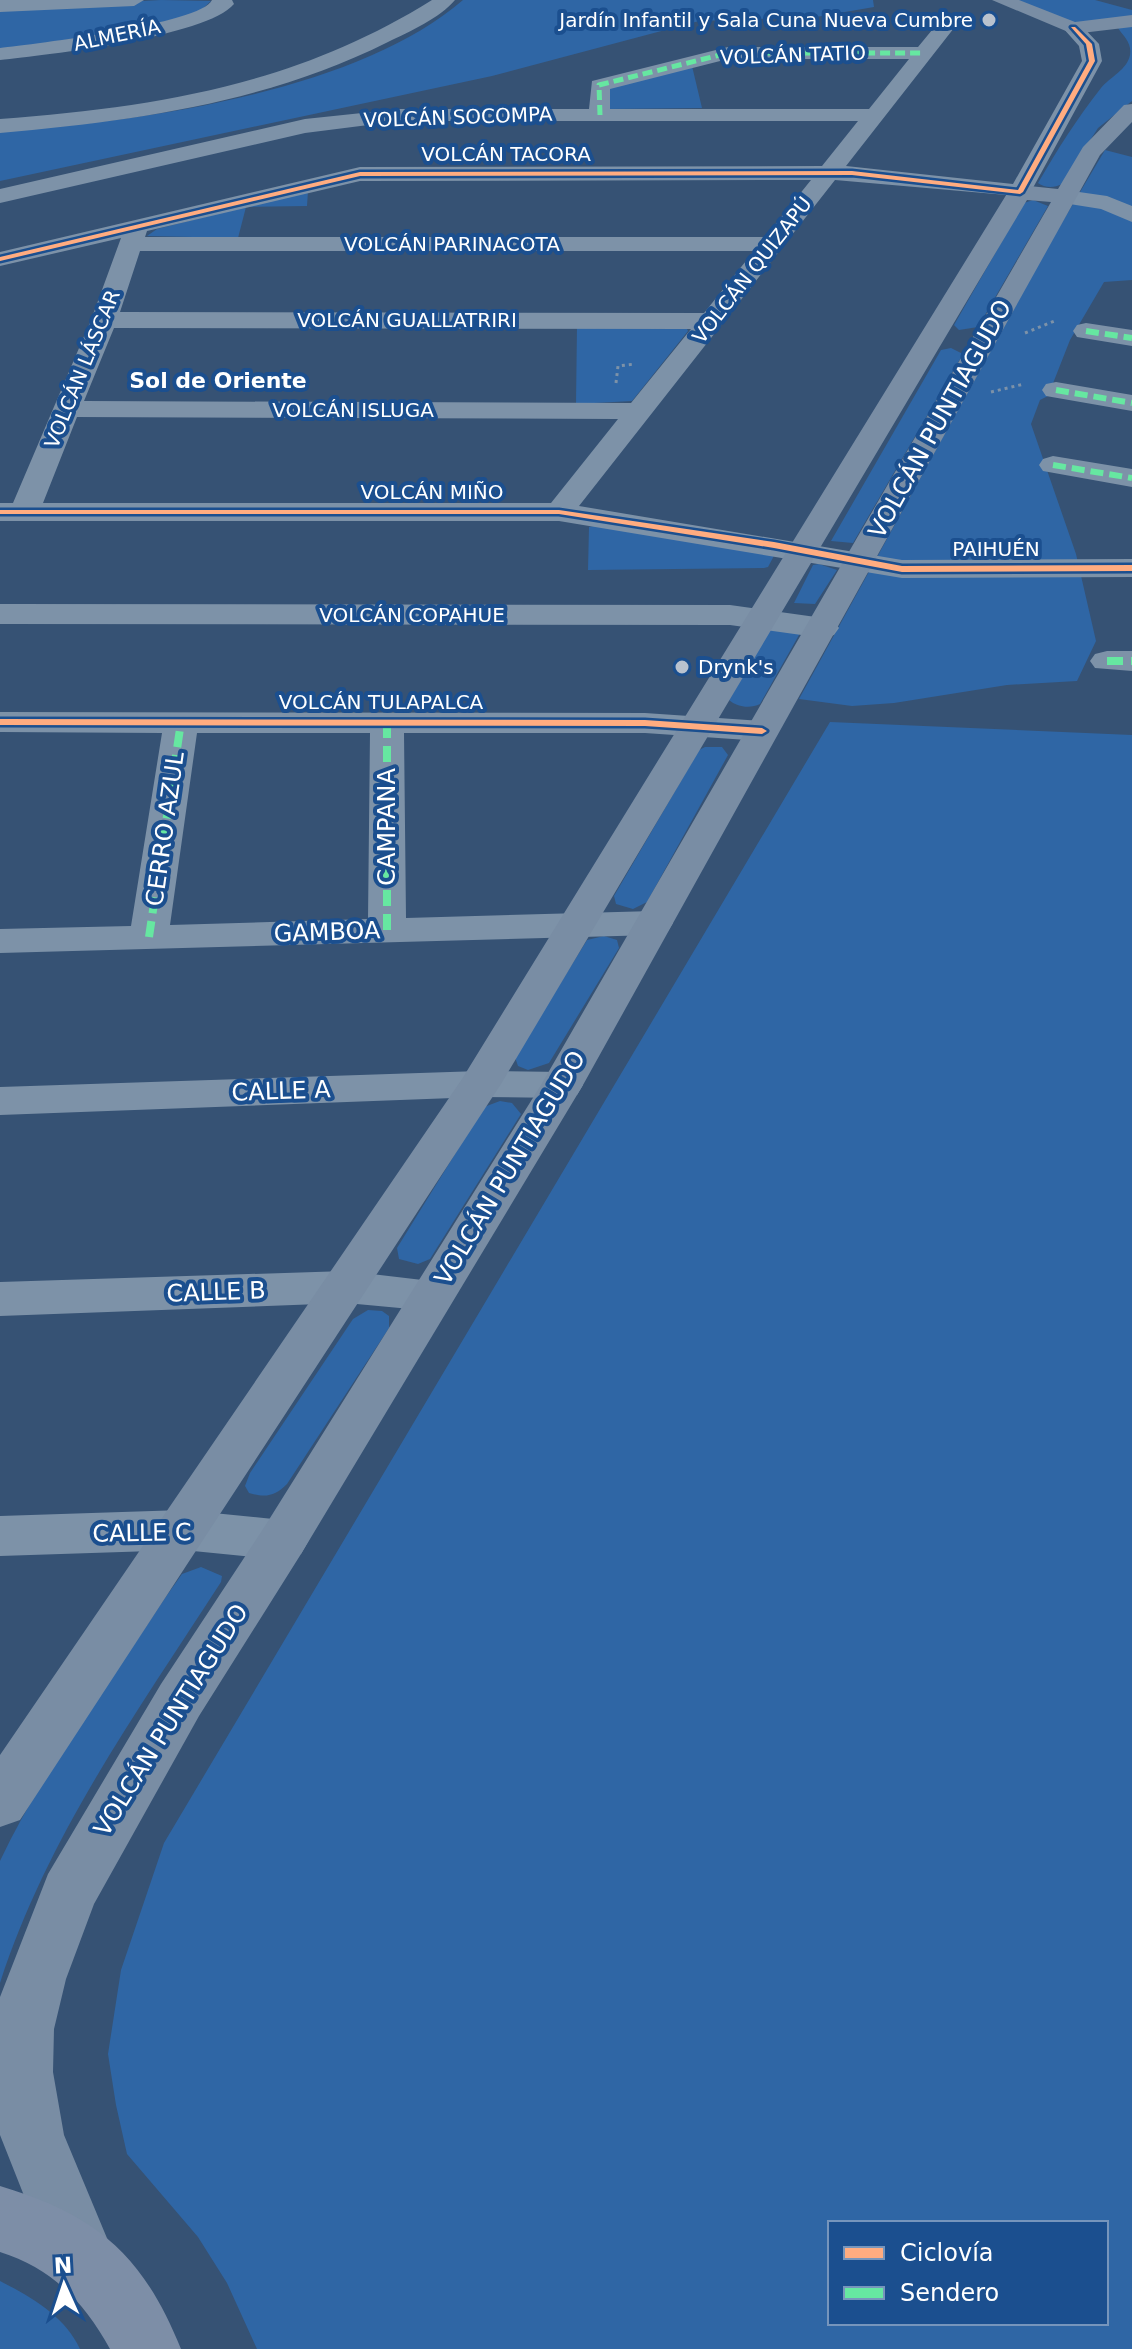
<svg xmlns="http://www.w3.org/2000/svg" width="1132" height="2349" viewBox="0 0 1132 2349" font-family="'DejaVu Sans',sans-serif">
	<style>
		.green { fill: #2f66a5; fill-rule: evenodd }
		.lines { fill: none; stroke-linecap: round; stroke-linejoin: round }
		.path { stroke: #7d92a8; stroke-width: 3; stroke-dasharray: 3 4; stroke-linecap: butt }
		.street { fill: #7d92a8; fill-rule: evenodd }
		.secondary { fill: #798da4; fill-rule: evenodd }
		.primary { fill: #7d8ea7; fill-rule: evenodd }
		.quiet-far2 { stroke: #66e7a1; stroke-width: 5; stroke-dasharray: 10 5; stroke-linecap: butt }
		.quiet-far1 { stroke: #66e7a1; stroke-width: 6; stroke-dasharray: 13 6; stroke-linecap: butt }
		.quiet { stroke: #66e7a1; stroke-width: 8; stroke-dasharray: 16 8; stroke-linecap: butt }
		.cycleway-casing { stroke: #1b4f8f; stroke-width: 5 }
		.cycleway { fill: #ffac80; fill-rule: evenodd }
		.poi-dot { fill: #b9c2ce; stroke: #1b4f8f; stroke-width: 3 }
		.labels { text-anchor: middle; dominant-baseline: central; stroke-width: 8; stroke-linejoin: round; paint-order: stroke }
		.far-poi-label { font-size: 20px; fill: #fff; stroke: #1b4f8f; text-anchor: end }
		.far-street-label { font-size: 20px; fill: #fff; stroke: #1b4f8f }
		.far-neighbourhood-label { font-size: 22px; font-weight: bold; fill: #fff; stroke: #1b4f8f }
		.street-label { font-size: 24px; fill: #fff; stroke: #1b4f8f }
	</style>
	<rect width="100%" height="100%" fill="#365274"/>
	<!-- green -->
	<path class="green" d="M161,0l50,1 -15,14 -92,19 -104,16v-41z
		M463,0h410l1,7 -58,10 -117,4 -207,55 -492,105v-50c136,-8 357,-39 463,-131z
		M1016,0h79l37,10v7l-57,6z
		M1132,25v76l-34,27 -36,56c-8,4 -17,4 -24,-1 21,-36 38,-63 63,-95 9,-11 26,-18 29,-33 2,-12 -6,-18 -12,-27z
		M692,66l10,42 -96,1 -2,-22z
		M1105,150l27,7v123l-28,2 -34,58 -22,56 -8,4 -9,24 45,130 20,87 -19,40 -70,4 -113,18 -42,3 -53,-7 249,-453z
		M308,191l-1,15 -61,1 -8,31 -91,-2 10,-7z
		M1033,200l15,6 -70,121 -19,3 -5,-5 70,-122z
		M577,326l110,3 1,2 -56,70 -56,3z
		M951,348l12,6 -110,189 -22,-2 110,-191z
		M598,525l178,27 -8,15 -4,1 -176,2 1,-43z
		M819,564l18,6 -22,34 -21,-1 19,-38z
		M770,630l29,1v4l-39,69c-10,5 -23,3 -31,-4z
		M830,722l302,13v1614h-875l-30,-66 -29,-46 -71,-83 -11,-49 -8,-51 13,-84 43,-127zM1106,2223v100h-276v-100z
		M705,747h17l6,8 -81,147 -14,7 -17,-5 -2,-8 85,-146z
		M604,936l13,4 2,8 -70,115 -21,7 -10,-4 -3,-9 72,-117z
		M500,1101l12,2 9,11 -91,145 -12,5 -19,-5 -2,-11 87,-141z
		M368,1310l14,1 7,5v12l-102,156c-12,12 -21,14 -38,9l-4,-7 5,-13 103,-154z
		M201,1567l21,9 -1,6c-84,130 -173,253 -221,401v-122c44,-93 109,-177 165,-263l17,-24z
		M0,2281c31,16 65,35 80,68h-80z"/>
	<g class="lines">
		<!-- path -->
		<path class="path" d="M1025,333l32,-13
			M616,383l2,-17 17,-2
			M991,392l33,-8"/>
		<!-- street -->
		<path class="street" d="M0,0h144l-10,6 -134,6z
			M212,0h20l2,4c-28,33 -188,51 -234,56v-12c34,-4 201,-24 212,-48z
			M432,0h23c-15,18 -46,32 -67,42 -122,61 -254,79 -388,91v-14c157,-12 296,-34 432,-119z
			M944,22l10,6 -108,138 167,18 69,-123 -3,-15 -16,-18 3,-4h14l19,20 3,17 -74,136 -193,-17 -256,326 323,54 230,-1v18l-230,1 -343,-57h-559v-18h13l78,-183 30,-82 -121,28v-14l360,-85 462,-1 36,-45h-458l-95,12 -305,70v-14l305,-70 95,-10h189l3,-28 136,-34h190l19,-23zM728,59h181l-40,50h-259v-20zM811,180l-46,57h-620l2,-6 213,-50zM140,251h614l-50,62 -584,-1zM114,328l577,1 -60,74 -547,-2zM77,417l541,2 -67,84h-508z
			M1065,190l42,6 25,10v16l-31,-13 -44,-7 -4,-5 4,-5z
			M1086,323l46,7v16l-55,-9 -4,-6 4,-6z
			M1056,382l76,13v16l-86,-15 -4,-6 4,-6z
			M1053,456l79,13v18l-89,-16 -4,-6 4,-6z
			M0,604l730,1 93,13 11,3 5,7 -5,7 -11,3 -93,-13 -730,-1z
			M1107,651h25v20l-37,-3 -5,-7 5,-7z
			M0,712l645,1 117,8 12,3 5,7 -5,7 -12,3 -117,-8h-241l2,185 248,-7 14,4 5,8 -5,8 -14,4 -654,18v-24l131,-3 31,-193 -162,-1zM197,733h173l-2,186 -198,6z
			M480,1071l82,1 15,3 6,10 -6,10 -15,3 -82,-1 -480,18v-28z
			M346,1271l102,12 7,12 -7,12 -16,4 -86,-8 -346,13v-34z
			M183,1510l100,10 18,6 8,14 -8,14 -18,6 -100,-10 -183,6v-40z"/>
		<!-- secondary -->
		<path class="secondary" d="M992,0h27l56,22 57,-7v12l-59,7z
			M1132,104v18l-32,33 -517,930 -282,469 -102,162 -105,188 -28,75 -12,50 -1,43 11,63 50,120 -9,24 -24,9 -24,-9 -57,-144v-138l48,-123 113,-190 104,-158 276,-441 510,-883 -24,-2 -526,884 -481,736 -20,7v-72l462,-676 546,-887 12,-7 38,4 25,-42 41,-42z"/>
		<!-- primary -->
		<path class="primary" d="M0,2186c97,29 143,69 181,163h-71c-26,-47 -58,-81 -110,-97z"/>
		<!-- quiet-far2 -->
		<path class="quiet-far2" d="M600,115l-1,-30 129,-32h197"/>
		<!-- quiet-far1 -->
		<path class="quiet-far1" d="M1086,331l46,7
			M1056,390l76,13
			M1053,465l79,13"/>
		<!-- quiet -->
		<path class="quiet" d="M1107,661h25
			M387,722v209
			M149,937l32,-215"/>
		<!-- cycleway casing -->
		<g class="cycleway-casing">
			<path id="cycleway" d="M1071,27h4l17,17 3,17 -72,131 -3,2 -168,-19 -492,1 -360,85v-4l360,-85 492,-1 166,19 71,-129 -3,-17z
				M0,510h559l215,32 128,24 230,-1v6l-230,1 -128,-24 -215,-34h-559z
				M0,719l645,1 117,8 5,3 -5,3 -117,-8 -645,-1z"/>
		</g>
		<!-- cycleway -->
		<use href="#cycleway" class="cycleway"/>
	</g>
	<!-- markers -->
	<g class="poi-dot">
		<circle cx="989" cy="20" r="8"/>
		<circle cx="682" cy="667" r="8"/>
	</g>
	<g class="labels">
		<!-- far-poi labels -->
		<g class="far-poi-label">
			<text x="973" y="20">Jardín Infantil y Sala Cuna Nueva Cumbre</text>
			<text x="698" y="667" text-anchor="start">Drynk's</text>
		</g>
		<!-- far-street labels -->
		<g class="far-street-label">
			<text transform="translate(117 35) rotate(-12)">ALMERÍA</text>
			<text transform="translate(793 55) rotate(-2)">VOLCÁN TATIO</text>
			<text transform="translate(458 117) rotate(-2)">VOLCÁN SOCOMPA</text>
			<text x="506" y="154">VOLCÁN TACORA</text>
			<text x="452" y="244">VOLCÁN PARINACOTA</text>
			<text transform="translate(752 270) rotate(-52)">VOLCÁN QUIZAPÚ</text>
			<text x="407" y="320">VOLCÁN GUALLATRIRI</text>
			<text transform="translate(82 369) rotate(-68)">VOLCÁN LÁSCAR</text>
			<text x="353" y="410">VOLCÁN ISLUGA</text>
			<text x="432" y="492">VOLCÁN MIÑO</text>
			<text x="996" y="549">PAIHUÉN</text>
			<text x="412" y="615">VOLCÁN COPAHUE</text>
			<text x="381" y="702">VOLCÁN TULAPALCA</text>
		</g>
		<!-- far-neighbourhood labels -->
		<g class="far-neighbourhood-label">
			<text x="218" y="380">Sol de Oriente</text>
		</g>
		<!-- street labels -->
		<g class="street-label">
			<text transform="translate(940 419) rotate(-61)">VOLCÁN PUNTIAGUDO</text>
			<text transform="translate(387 827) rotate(-90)">CAMPANA</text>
			<text transform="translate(165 829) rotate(-82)">CERRO AZUL</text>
			<text transform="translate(327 932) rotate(-2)">GAMBOA</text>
			<text transform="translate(281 1091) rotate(-2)">CALLE A</text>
			<text transform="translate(510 1168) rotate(-59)">VOLCÁN PUNTIAGUDO</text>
			<text transform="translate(216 1292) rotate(-2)">CALLE B</text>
			<text transform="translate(142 1533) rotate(-1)">CALLE C</text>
			<text transform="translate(171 1720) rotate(-58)">VOLCÁN PUNTIAGUDO</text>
		</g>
	</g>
	<!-- legend -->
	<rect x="828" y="2221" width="280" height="104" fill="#1b4f8f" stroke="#7695bc" stroke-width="2"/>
	<rect x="844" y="2247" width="40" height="12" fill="#ffac80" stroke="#7695bc" stroke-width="2"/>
	<text x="900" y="2261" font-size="24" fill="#ffffff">Ciclovía</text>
	<rect x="844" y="2287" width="40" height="12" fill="#66e7a1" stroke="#7695bc" stroke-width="2"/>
	<text x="900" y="2301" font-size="24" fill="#ffffff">Sendero</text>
	<!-- north arrow -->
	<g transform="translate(64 2285) rotate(357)" stroke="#1b4f8f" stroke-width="6" paint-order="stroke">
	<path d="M0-6L14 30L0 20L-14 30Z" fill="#ffffff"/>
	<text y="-12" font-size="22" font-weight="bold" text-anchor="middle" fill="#ffffff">N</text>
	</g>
</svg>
